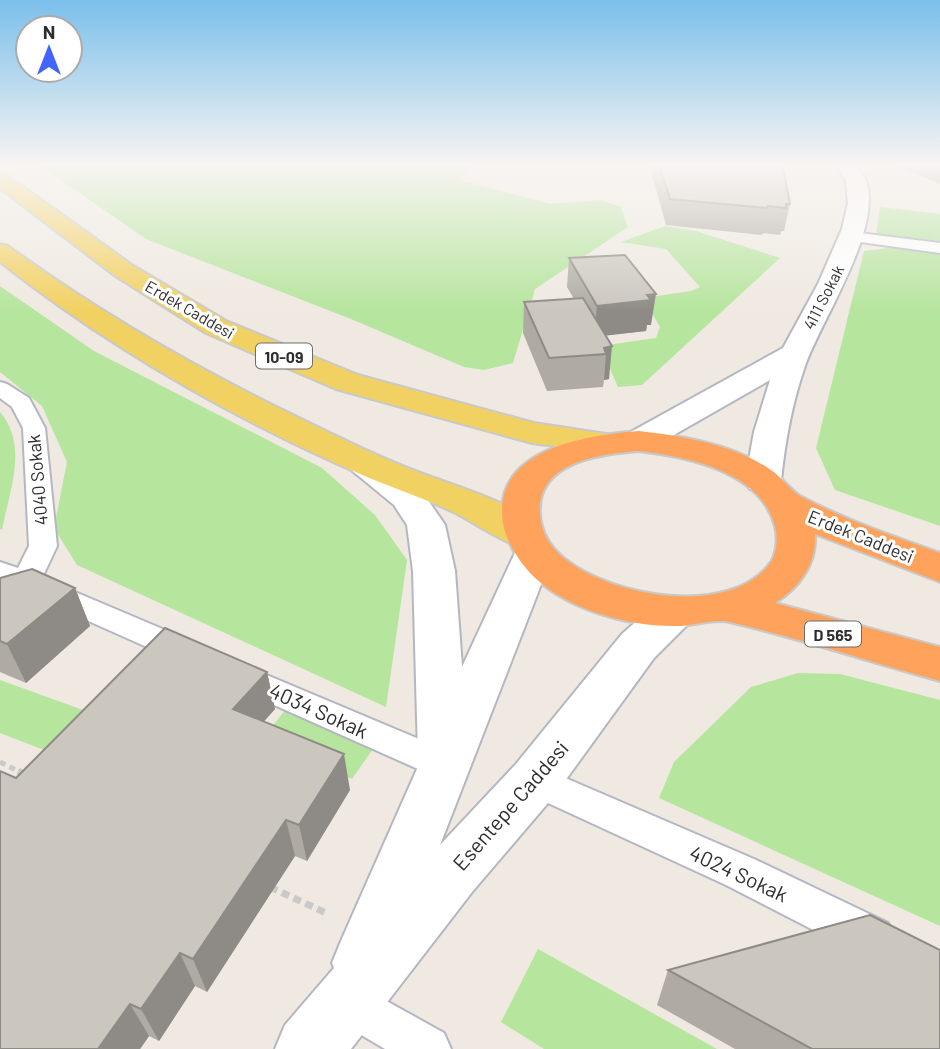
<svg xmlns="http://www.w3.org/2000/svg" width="940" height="1049" viewBox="0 0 940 1049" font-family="Barlow,sans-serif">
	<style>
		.green { fill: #b6e59e }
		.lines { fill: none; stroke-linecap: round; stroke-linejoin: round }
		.lane-casing { stroke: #b4b7c1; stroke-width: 4 }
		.street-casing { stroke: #b4b7c1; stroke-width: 4 }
		.secondary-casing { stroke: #b4b7c1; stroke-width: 4 }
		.primary-casing { stroke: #c9c9c9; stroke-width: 4 }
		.highway-casing { stroke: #c9c9c9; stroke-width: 4 }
		.path-far1 { stroke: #c9c9c9; stroke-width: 5; stroke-dasharray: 6 4.5; stroke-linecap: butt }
		.path { stroke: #c9c9c9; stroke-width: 7; stroke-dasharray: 8 5; stroke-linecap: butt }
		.lane { fill: #fff; fill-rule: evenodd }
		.street { fill: #fff; fill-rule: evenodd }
		.secondary { fill: #fff; fill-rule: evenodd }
		.primary { fill: #f2d163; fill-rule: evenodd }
		.highway { fill: #ffa35c; fill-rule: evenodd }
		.wall { fill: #afaba4 }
		.shaded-wall { fill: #8e8b86 }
		.building { fill: #cbc7bf; stroke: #8e8b86; stroke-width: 2 }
		.labels { text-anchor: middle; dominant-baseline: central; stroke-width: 6; stroke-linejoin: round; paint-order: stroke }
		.far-street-label { font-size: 16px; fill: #2e2e2e; stroke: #fff }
		.shield { fill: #fff; stroke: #6d6d6d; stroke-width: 2 }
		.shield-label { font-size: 16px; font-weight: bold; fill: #2e2e2e }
		.street-label { font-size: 18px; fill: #2e2e2e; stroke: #fff }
		.near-street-label { font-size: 21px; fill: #2e2e2e; stroke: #fff }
	</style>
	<rect width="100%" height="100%" fill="#efe9e1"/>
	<!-- green -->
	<path class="green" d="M38,164h441l-11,5 -8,11 90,24 51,-4 20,7 7,20 -93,62 -22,74 -29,7 -20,-3 -113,-48 -205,-80z
		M880,207l60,7v30l-64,-8z
		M665,226l31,5 84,27 -138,127 -24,2 -18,-41 56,-8 4,-11 -17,-29 48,-7 9,-4 -34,-38 -45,-7z
		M898,247l42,5v274l-105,-36 -19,-42 48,-197z
		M0,286l94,65 228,117 53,47 32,45 -21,147 -309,-142 -23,-37 13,-66 -25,-56 -42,-34z
		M0,412c29,33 9,80 2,118l-2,-1z
		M798,673l42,1 100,26v226l-281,-128 15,-36 77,-75z
		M0,680l108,39 -38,41 -70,-27z
		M285,710l90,36 -23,33 -91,-38z
		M538,949l179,100h-173l-43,-27z"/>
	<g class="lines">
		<!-- lane casing -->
		<g class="lane-casing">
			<path id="lane" d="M851,232l89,11v10l-94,-13 -3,-3z
				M0,382l7,2 22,14 16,30 12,118 -15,32 156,66 5,8 -5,8 -11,4 -11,-4 -148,-66 -18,15 -10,3v-25l4,-3 -4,-2v-20l18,6 11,-22 -6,-118 -11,-21 -12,-9z
				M238,663l219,92 6,11 -6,11 -12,4 -218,-97 -5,-9 5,-9z
				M535,765l219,94 134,64 6,15 -6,15 -15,6 -15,-6 -132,-68 -204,-94 -5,-11 5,-11z
				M347,979l97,54 7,16h-66l-54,-32 -6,-16 6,-16z"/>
		</g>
		<!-- street casing -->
		<g class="street-casing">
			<path id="street" d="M836,164h18c4,5 10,11 12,17 17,48 -45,139 -61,185 -13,37 -20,76 -24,115l-5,8 -13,3 -13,-3 -5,-8 9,-49 16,-52 -119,68 -12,3 -12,-3 -5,-7 5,-7 156,-86 35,-64 24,-55 6,-26 -2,-22z"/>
		</g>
		<!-- secondary casing -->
		<g class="secondary-casing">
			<path id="secondary" d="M361,450l12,4 48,36 24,35 10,46 7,96 58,-125 14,-4 14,4 6,9 -114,294 76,-81 106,-130 37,-33 15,-4 15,4 7,11 -7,11 -35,35 -100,138 -82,96 -121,157h-76l10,-24 49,-57 -2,-5 9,-22 80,-181 -3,-5 -5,-184 -6,-46 -13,-20 -45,-37 -6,-7 6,-7z"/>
		</g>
		<!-- primary casing -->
		<g class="primary-casing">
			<path id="primary" d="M0,173l7,2 125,90 94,56 132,54 176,48 85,13 5,7 -5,7 -12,3 -75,-10 -196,-54 -130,-56 -92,-58 -114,-87z
				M0,244l8,2c89,65 184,120 283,168 45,22 89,44 135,61 32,12 99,31 118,59l-6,9c-5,1 -11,3 -16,3 -16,-1 -53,-27 -71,-35 -27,-13 -56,-22 -84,-34 -129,-56 -256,-128 -367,-215z"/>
		</g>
		<!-- highway casing -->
		<g class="highway-casing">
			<path id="highway" d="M639,431c43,5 92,13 129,37 12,7 21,21 32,28 45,24 93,40 140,57v29l-125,-48c2,30 -16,54 -40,69l165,44v34c-70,-19 -139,-42 -210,-59 -15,-4 -37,4 -53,4 -48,1 -113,-17 -147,-53 -15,-17 -28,-38 -28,-61 -1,-65 88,-77 137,-81zM639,451c49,6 121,20 136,75 3,11 2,26 -4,36 -41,57 -160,34 -206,-3 -15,-12 -24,-26 -25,-45 -4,-52 60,-60 99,-63z"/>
		</g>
		<!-- path-far1 -->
		<path class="path-far1" d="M0,762l22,11"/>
		<!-- path -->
		<path class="path" d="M18,771l6,3
			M270,887l56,26"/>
		<!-- lane -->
		<use href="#lane" class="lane"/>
		<!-- street -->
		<use href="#street" class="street"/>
		<!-- secondary -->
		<use href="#secondary" class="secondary"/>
		<!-- primary -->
		<use href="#primary" class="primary"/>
		<!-- highway -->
		<use href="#highway" class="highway"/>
	</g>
	<!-- wall -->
	<path class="wall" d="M649,164h133l8,40 -6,27h-3l-1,4 -17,-2 -1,2 -96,-10z
		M892,164h48v20z
		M569,258l82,67h-4l-1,6 -40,4 3,44 -5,1 -1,7 -56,4 -24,-58 1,-31 50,-3 -7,-12z
		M0,578l75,10 15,38 -64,57 -26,-11z
		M267,672l8,37 -11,12 86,69 -43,71 -12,-5 -88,136 -12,-6 -36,55 -10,-5 -9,13 -124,-271z
		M668,970l272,79h-205l-78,-44z"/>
	<!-- shaded-wall -->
	<path class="shaded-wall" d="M656,294l-5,31h-4l-1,6 -52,6 3,-31z
		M612,346l-3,33 -5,1 2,-26 -2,-6z
		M75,588l15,38 -64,57 -19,-39z
		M267,672l8,37 -32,36 -10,-36z
		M344,754l6,36 -43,71 -8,-36z
		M286,820l9,36 -88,136 -14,-33z
		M180,953l15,33 -36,55 -18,-32z
		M130,1004l19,32 -9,13h-42z"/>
	<!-- building -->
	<path class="building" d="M659,164h123l8,40h-4v4l-18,-2v2l-98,-9z
		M625,255l31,39 -9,1 4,5 -54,6 -28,-48z
		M583,298l29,48 -8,2 2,6 -57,4 -25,-56z
		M32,569l43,19 -68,56 -7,-3v-63z
		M165,628l102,44 -34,37 111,45 -45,71 -13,-5 -93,139 -13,-6 -39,56 -11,-5 -32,45h-98v-278l16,7z
		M870,915l70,35v99h-128l-144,-79z"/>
	<!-- sky -->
	<linearGradient id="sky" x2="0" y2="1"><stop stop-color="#7abfeb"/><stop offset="0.53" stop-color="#f8f5f2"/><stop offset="1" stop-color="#f8f5f2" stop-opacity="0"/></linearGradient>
	<rect width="940" height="311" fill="url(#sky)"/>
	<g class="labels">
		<!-- far-street labels -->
		<g class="far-street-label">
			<text transform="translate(823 297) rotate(-63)">4111 Sokak</text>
			<text transform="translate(190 309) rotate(30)">Erdek Caddesi</text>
		</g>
		<!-- shield labels -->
		<g class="shield">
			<rect x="256" y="343.5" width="56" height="25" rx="5"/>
			<rect x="805" y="621.5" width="56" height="25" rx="5"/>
		</g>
		<g class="shield-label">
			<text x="284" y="356">10-09</text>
			<text x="833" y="634">D 565</text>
		</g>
		<!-- street labels -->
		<g class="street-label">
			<text transform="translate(37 480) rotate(-95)">4040 Sokak</text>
			<text transform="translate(861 536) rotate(22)">Erdek Caddesi</text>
		</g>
		<!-- near-street labels -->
		<g class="near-street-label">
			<text transform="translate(319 710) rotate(24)">4034 Sokak</text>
			<text transform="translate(510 805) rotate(-49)">Esentepe Caddesi</text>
			<text transform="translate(739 873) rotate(25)">4024 Sokak</text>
		</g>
	</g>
	<!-- north arrow -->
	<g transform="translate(49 49)"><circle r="33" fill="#ffffff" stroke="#ababab" stroke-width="2"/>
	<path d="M0-5L12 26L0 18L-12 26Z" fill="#4264fb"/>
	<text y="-10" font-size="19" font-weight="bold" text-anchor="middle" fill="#2e2e2e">N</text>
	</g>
</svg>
